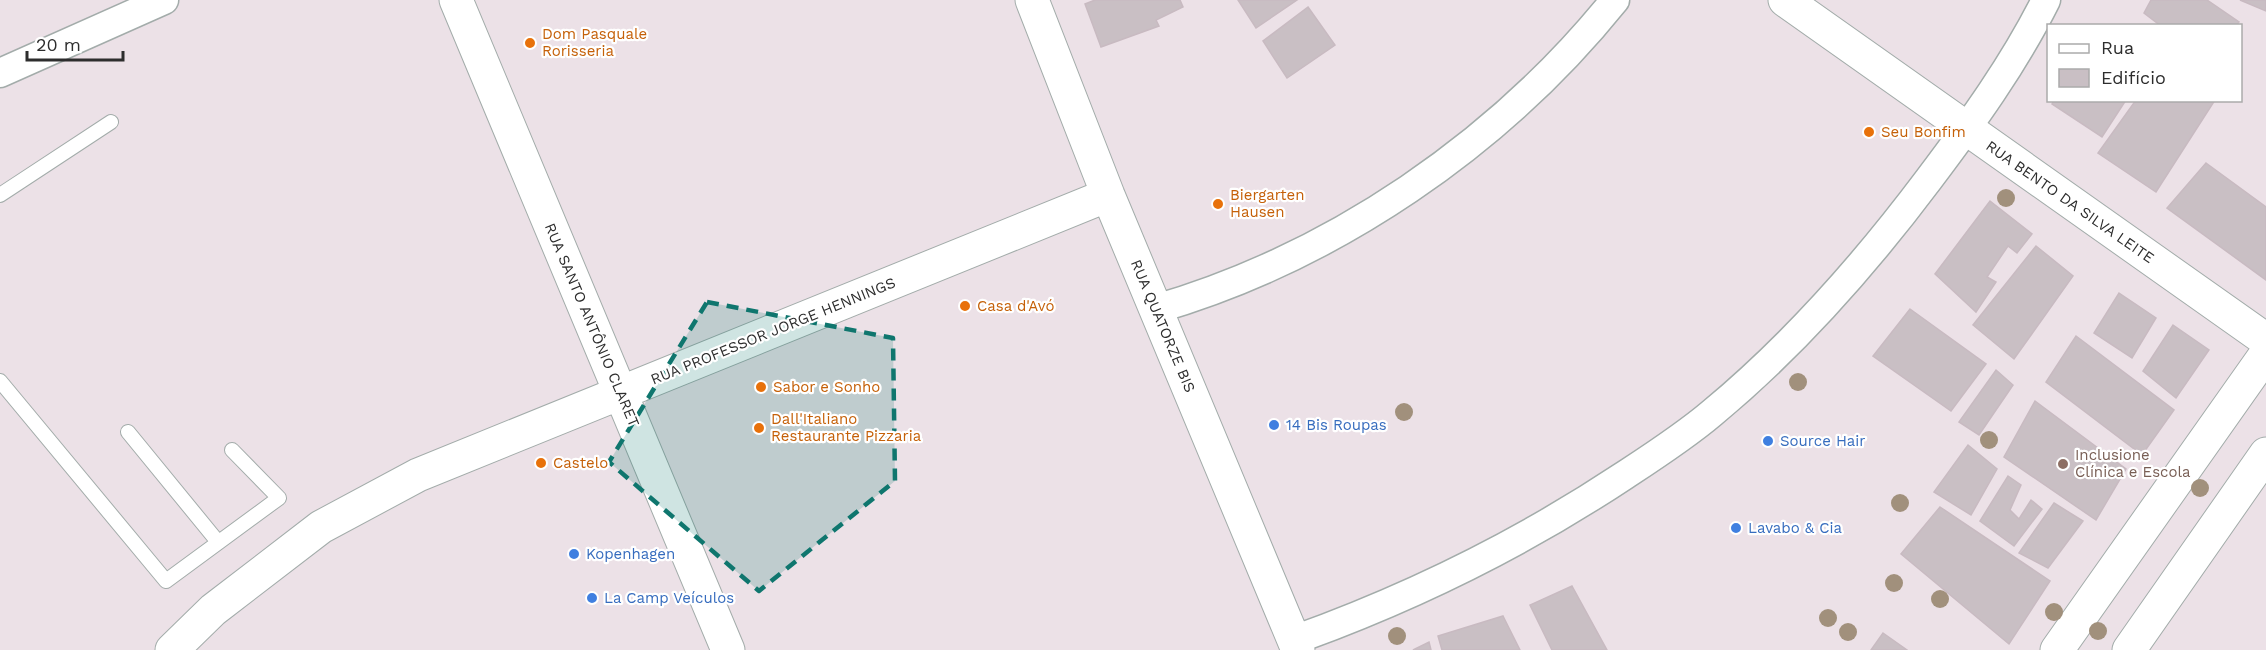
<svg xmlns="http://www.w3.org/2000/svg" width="2266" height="650" viewBox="0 0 2266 650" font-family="'Work Sans',sans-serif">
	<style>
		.building { fill: #c9bfc4; stroke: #c8bac1; stroke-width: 1.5 }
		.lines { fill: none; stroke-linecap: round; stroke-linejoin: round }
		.lane-casing { stroke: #a3acaa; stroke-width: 16 }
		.street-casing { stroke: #a3acaa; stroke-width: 31 }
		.secondary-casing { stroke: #a3acaa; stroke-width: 35 }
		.lane { stroke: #fff; stroke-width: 14 }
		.street { stroke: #fff; stroke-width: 28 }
		.secondary { stroke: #fff; stroke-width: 33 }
		.tree { fill: #a1907c }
		.marked { fill: #0f766e; fill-opacity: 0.2; stroke: #0f766e; stroke-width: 4.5; stroke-dasharray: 12 8; stroke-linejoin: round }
		.food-dot { fill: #e8710a; stroke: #fff; stroke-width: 2 }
		.shop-dot { fill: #3f7fe0; stroke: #fff; stroke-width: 2 }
		.education-dot { fill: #8d6e63; stroke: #fff; stroke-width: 2 }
		.labels { text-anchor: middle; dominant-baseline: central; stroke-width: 4.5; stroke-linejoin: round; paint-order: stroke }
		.food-label { font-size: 15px; fill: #c56008; stroke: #fff; text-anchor: start }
		.street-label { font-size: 15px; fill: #2d2d2d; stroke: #fff }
		.shop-label { font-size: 15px; fill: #366cbe; stroke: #fff; text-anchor: start }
		.education-label { font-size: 15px; fill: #785e54; stroke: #fff; text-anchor: start }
	</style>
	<rect width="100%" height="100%" fill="#ece1e7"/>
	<!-- building -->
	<path class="building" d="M1095,0h85l3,7 -27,13 3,6 -58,21 -16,-43z
		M1238,0h59l-41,28z
		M2151,0h56l32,22 -3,4h-75l-17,-13z
		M2240,0h26v11z
		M1308,7l27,38 -48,33 -24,-37z
		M2054,100h72l-24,37 -50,-33z
		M2136,100h79l-59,92 -58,-39z
		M2206,163l60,44v73l-99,-72z
		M1990,201l42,33 -15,19 -9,-7 -21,31 9,5 -20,30 -41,-38z
		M2036,246l37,30 -59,83 -41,-34z
		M2119,293l37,25 -24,40 -38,-25z
		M1910,309l76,55 -35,47 -78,-55z
		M2173,325l36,25 -33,48 -33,-27z
		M2076,336l98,74 -32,45 -96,-73z
		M1996,370l17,15 -34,50 -20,-13z
		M2035,401l91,68 -30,51 -92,-63z
		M1968,445l29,24 -26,46 -37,-23z
		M2008,476l13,9 -11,25 9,9 12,-19 11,9 -28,37 -34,-25z
		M2054,503l29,18 -35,47 -29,-15z
		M1940,507l110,74 -41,63 -108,-90z
		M1572,586l35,64h-55l-22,-45z
		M1503,616l17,34h-78l-4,-14z
		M1883,633l24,17h-36z
		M1429,642l2,8h-18z"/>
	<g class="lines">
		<!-- lane casing -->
		<g class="lane-casing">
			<path id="lane" d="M0,195l111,-73
				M0,381l166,200 113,-83 -47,-48
				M128,432l90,110"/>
		</g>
		<!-- street casing -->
		<g class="street-casing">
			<path id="street" d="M0,73l164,-73
				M1156,309c178,-52 343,-165 459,-309
				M1294,640c117,-42 227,-96 331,-165 29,-19 60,-39 87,-62 82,-68 154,-150 217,-234 43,-57 85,-115 117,-179"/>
		</g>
		<!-- secondary casing -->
		<g class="secondary-casing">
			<path id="secondary" d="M456,0l272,650
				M1032,0l76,195 190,455
				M1785,0l481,340
				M172,650l41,-40 108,-83 97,-52 690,-280
				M2057,650l209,-296
				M2129,650l137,-196"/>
		</g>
		<!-- lane -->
		<use href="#lane" class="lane"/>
		<!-- street -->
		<use href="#street" class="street"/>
		<!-- secondary -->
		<use href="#secondary" class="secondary"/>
	</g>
	<!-- trees -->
	<g class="tree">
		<circle cx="2006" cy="198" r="9"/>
		<circle cx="1798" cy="382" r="9"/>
		<circle cx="1404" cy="412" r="9"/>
		<circle cx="1989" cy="440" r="9"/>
		<circle cx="2200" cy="488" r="9"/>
		<circle cx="1900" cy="503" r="9"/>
		<circle cx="1894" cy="583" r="9"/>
		<circle cx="1940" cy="599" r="9"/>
		<circle cx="2054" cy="612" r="9"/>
		<circle cx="1828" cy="618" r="9"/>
		<circle cx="2098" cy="631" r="9"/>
		<circle cx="1848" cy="632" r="9"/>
		<circle cx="1397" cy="636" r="9"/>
	</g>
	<!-- marked area -->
	<path class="marked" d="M707,302l186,36 2,143 -136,110 -150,-129z"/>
	<!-- markers -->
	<g class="food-dot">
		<circle cx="530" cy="43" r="6"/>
		<circle cx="1869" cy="132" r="6"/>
		<circle cx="1218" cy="204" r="6"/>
		<circle cx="965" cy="306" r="6"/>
		<circle cx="761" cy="387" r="6"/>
		<circle cx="759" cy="428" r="6"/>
		<circle cx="541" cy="463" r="6"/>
	</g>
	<g class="shop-dot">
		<circle cx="1274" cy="425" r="6"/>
		<circle cx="1768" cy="441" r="6"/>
		<circle cx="1736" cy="528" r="6"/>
		<circle cx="574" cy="554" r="6"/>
		<circle cx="592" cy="598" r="6"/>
	</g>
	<circle class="education-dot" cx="2063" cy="464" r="6"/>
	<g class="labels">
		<!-- food labels -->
		<g class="food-label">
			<text x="542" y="34">Dom Pasquale<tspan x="542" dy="17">Rorisseria</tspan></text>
			<text x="1881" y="132">Seu Bonfim</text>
			<text x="1230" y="195">Biergarten<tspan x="1230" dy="17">Hausen</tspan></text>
			<text x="977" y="306">Casa d'Avó</text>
			<text x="773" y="387">Sabor e Sonho</text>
			<text x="771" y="419">Dall'Italiano<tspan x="771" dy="17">Restaurante Pizzaria</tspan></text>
			<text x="553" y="463">Castelo</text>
		</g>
		<!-- street labels -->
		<g class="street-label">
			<text transform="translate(2070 202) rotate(35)">RUA BENTO DA SILVA LEITE</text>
			<text transform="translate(592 325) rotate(67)">RUA SANTO ANTÔNIO CLARET</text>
			<text transform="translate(1163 326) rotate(67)">RUA QUATORZE BIS</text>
			<text transform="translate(773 331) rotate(-22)">RUA PROFESSOR JORGE HENNINGS</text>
		</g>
		<!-- shop labels -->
		<g class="shop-label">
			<text x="1286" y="425">14 Bis Roupas</text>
			<text x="1780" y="441">Source Hair</text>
			<text x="1748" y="528">Lavabo &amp; Cia</text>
			<text x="586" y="554">Kopenhagen</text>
			<text x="604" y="598">La Camp Veículos</text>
		</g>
		<!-- education labels -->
		<g class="education-label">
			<text x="2075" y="455">Inclusione<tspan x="2075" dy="17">Clínica e Escola</tspan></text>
		</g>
	</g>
	<!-- legend -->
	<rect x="2047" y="24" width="195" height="78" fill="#ffffff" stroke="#ababab" stroke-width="1.5"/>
	<rect x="2059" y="44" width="30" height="9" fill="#ffffff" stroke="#ababab" stroke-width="1.5"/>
	<text x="2101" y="54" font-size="18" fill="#2d2d2d">Rua</text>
	<rect x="2059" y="69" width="30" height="18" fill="#c9bfc4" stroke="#ababab" stroke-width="1.5"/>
	<text x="2101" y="84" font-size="18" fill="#2d2d2d">Edifício</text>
	<!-- scale -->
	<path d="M27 51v9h96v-9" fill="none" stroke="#2d2d2d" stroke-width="3"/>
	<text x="36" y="51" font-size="18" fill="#2d2d2d" stroke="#ffffff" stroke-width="4.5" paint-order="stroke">20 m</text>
</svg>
